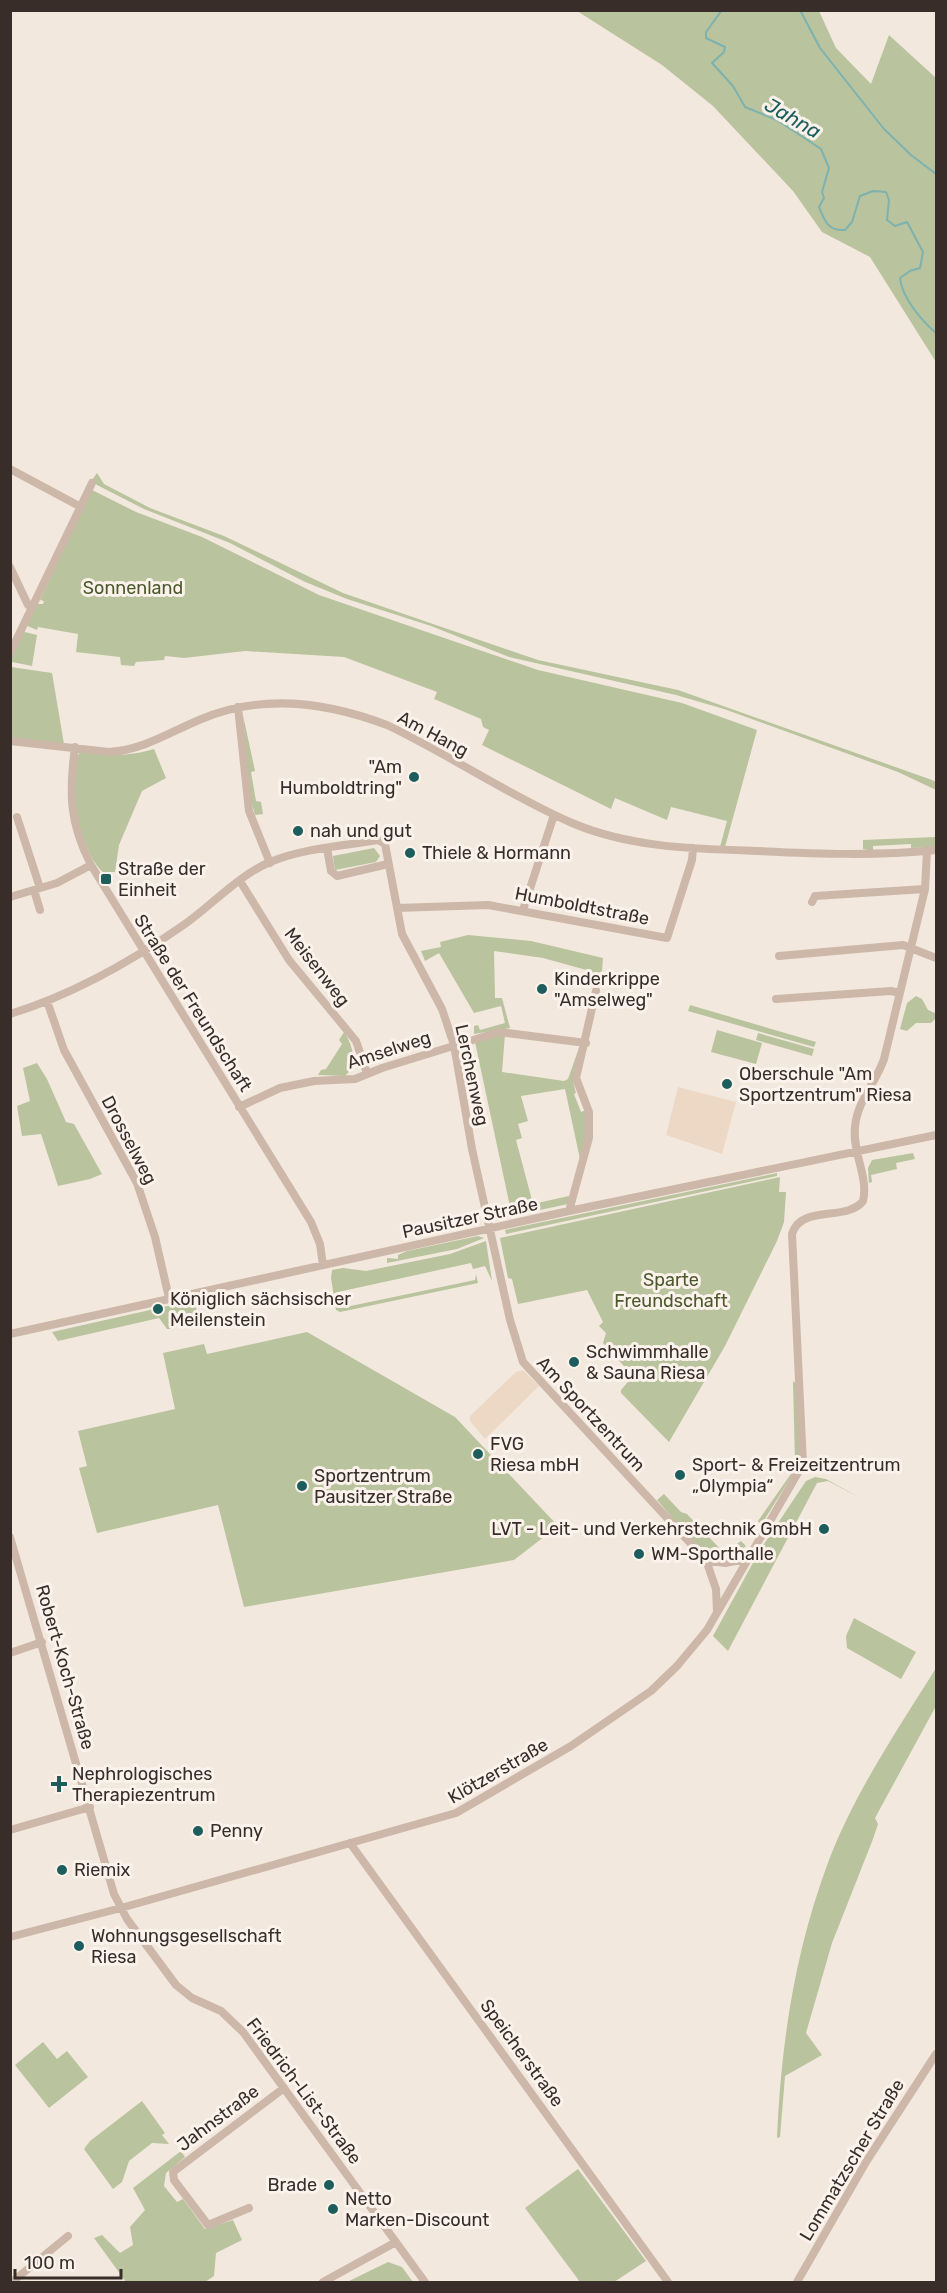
<svg xmlns="http://www.w3.org/2000/svg" width="947" height="2293" viewBox="0 0 947 2293" font-family="Rubik,sans-serif">
	<style>
		.green { fill: #b9c39d }
		.plaza { fill: #ecd8c5 }
		.lines { fill: none; stroke-linecap: round; stroke-linejoin: round }
		.stream { stroke: #7cb2b0; stroke-width: 2 }
		.minor { stroke: #ccb7a9; stroke-width: 8 }
		.poi-dot { fill: #1d5d5c; stroke: #fbf2eb; stroke-width: 2 }
		.labels { text-anchor: middle; dominant-baseline: central; stroke-width: 6; stroke-linejoin: round; paint-order: stroke }
		.park-label { font-size: 18px; fill: #4b592c; stroke: #fbf2eb }
		.street-label { font-size: 18px; fill: #392d29; stroke: #fbf2eb }
		.poi-label { font-size: 18px; fill: #392d29; stroke: #fbf2eb; text-anchor: start }
		.water-label { font-size: 20px; font-style: italic; fill: #1d5d5c; stroke: #fbf2eb }
	</style>
	<rect width="100%" height="100%" fill="#f3e8de"/>
	<!-- green -->
	<path class="green" d="M577,11h242l17,37 35,36 18,-49 47,43v284l-66,-105 -48,-25 -29,-41 -80,-85 -51,-41z
		M97,473l7,11 46,24 74,28 119,57 195,67 140,30 254,90 4,2v8l-38,-18 -174,-63 -48,-14 -167,-38 -78,-31 -84,-27 -44,-18 -73,-38 -86,-34 -47,-24 -5,-5z
		M92,490l44,22 66,25 117,58 219,75 144,33 75,27 -32,117h-5l7,-26 -56,-14 -4,13 -52,-22 -4,11 -129,-64 7,-15 -6,-3 -2,-8 -47,-20 3,-7 -93,-35 -99,-6 -61,7 -19,-2 -1,4 -28,2 -2,4 -13,-1 -1,-8 -44,-5 2,-18 -40,-7 -1,3 -12,-5 13,-21h5l1,-3 -4,-1z
		M25,632l12,3 -5,31 -20,-4 -1,-3 9,-24z
		M11,667l41,6 12,71 -53,-6z
		M243,715l12,56 -4,1 5,29 5,1 2,12 -8,1 -6,-22z
		M154,749l12,29 -24,13 -23,54 -4,27h-12c-21,-17 -42,-99 -22,-121 29,5 44,6 73,-2z
		M936,837v10l-25,1v-4l-38,2v5l-10,-2v-9z
		M374,848l6,8 -4,6 -41,8 -2,-14z
		M468,935l63,6 72,17 -1,13 -11,6 -1,-6 -47,-13 -49,-7 1,47h7l8,30 -36,6v-8l4,-1 2,5 25,-7 -4,-17 -27,7 -35,-60 -14,8 -4,-10 20,-4 -1,-5z
		M916,996l6,3 6,11 7,3 1,5 -5,5h-15l-9,8 -7,-2 7,-26z
		M690,1005l126,37 -2,5 -126,-36z
		M717,1030l45,13 -6,21 -45,-12z
		M344,1032c9,13 14,32 1,44l-27,-1 3,-5 5,-1 16,-25 -3,-4z
		M758,1033l56,16 -2,7 -56,-16z
		M505,1034l-3,38 62,9 4,-2 12,-34 -7,36 3,12 -2,1 7,18 5,-2v29l-6,20 -15,-70 -44,7 7,25 -10,3 4,14 -6,2 17,64 36,-8 -1,8 -56,12 -37,-174z
		M37,1063l10,16 19,43 8,2 28,50 -12,5 -32,7 -17,-52 -19,2 -5,-30 13,-5 -7,-33z
		M913,1153l2,6 -19,4 1,6 -26,6 1,7 -3,1 -1,-15 4,-8z
		M777,1173v3l-271,58 -1,-4z
		M780,1177l-1,15h7l-2,30 -7,19 -52,105 -56,96 -48,-49v-3l12,-14 -30,-33 3,-10 -7,-7 4,-4 -16,-32 -69,14 -6,-25 -4,-1 -8,-40z
		M478,1236l6,2 -27,11 -70,14v-5l11,1v-4l9,-4z
		M486,1241l6,40 -7,-15 -12,3 -2,-6 -133,29 3,16 134,-28 1,-6 2,9 -138,29 -4,-2 -5,-32 1,-8 11,-2 23,3 84,-17z
		M190,1301l5,4 5,17 -4,-4 -23,5 1,6h-7l-8,-11 -101,23 -6,-9z
		M307,1332l148,85 103,109 -44,34 -270,47 -26,-102 -121,28 -18,-65 8,-2 -9,-35 97,-22 -12,-56 41,-9 3,10z
		M793,1381l4,3 3,67 -2,15 -37,59 -3,-4 35,-50 2,-8z
		M815,1477l11,2 34,19 -32,-17 -11,2 -89,168 -15,-15 47,-86 46,-69z
		M664,1494l17,18 6,2 37,39 17,-12 5,5c-36,31 -66,-21 -89,-46z
		M854,1618l62,34 -15,27 -54,-31 -1,-12z
		M936,1668v38l-61,112 3,6 -5,15 -41,104 -26,90 16,22 -37,21 -5,61 -3,1c4,-96 18,-188 52,-278 26,-68 69,-131 107,-192z
		M43,2042l14,17 10,-8 21,26 -39,31 -34,-43z
		M142,2101l23,32 -3,2 7,9 -17,-1 -23,18 -7,21 -9,7 -29,-40 6,-8z
		M181,2151l4,6 -19,16 -2,13 13,16 6,-3 22,30 28,-9 9,20 -26,13 -2,23 -9,6h-79l-32,-44 8,-3 18,18 13,-8 -3,-18 15,-17 -12,-22z
		M578,2169l68,92 -32,21h-34l-55,-74z
		M388,2262l14,5 11,15h-66z"/>
	<!-- plaza -->
	<path class="plaza" d="M678,1087l58,15 -14,52 -56,-19z
		M523,1370l16,16 -54,53 -15,-18v-5l46,-44z"/>
	<g class="lines">
		<!-- stream -->
		<path class="stream" d="M722,10l-16,22v6l19,9 -1,5 -12,11 21,23 12,21 32,13 44,29 8,19 -7,24 2,6 -5,9c6,15 9,24 26,23l7,-8 8,-26 13,-5 13,1 3,8 -2,20 8,6 12,-4 16,30 -3,16 -10,3 -10,7c2,20 22,43 36,55
			M800,10l20,38 64,81 27,26 25,19"/>
		<!-- minor -->
		<path class="minor" d="M10,469l71,38
			M10,567l18,38h3
			M10,653l82,-170
			M238,707l11,104 21,52
			M10,741l99,11c34,-2 59,-19 90,-32 61,-27 127,-18 188,5 63,30 121,70 185,98 59,25 124,26 187,28 60,3 118,5 177,-1
			M75,747c-6,46 -6,75 16,118l220,357 9,22 3,21
			M17,817l23,71
			M327,848l4,23 6,5 51,-12
			M240,881l49,79 67,81 11,32
			M34,890l6,20
			M10,897l47,-14 34,-18
			M812,902l3,-6 110,-7
			M397,908l91,-3 179,33 25,-78 1,-12
			M523,910l31,-95
			M779,956l124,-11 33,13
			M776,999l115,-8 9,2
			M47,1001l17,49 73,133 18,54 14,61
			M10,1014c62,-19 122,-53 175,-90 28,-20 53,-48 85,-62 34,-14 73,-16 108,-22l7,4 17,90 40,75 12,36 18,104 38,171 13,42 183,198 10,29 1,23
			M239,1107l41,-19 34,-7 41,-2 27,-11 117,-36 87,11
			M569,1211l20,-73v-26l-13,-34 20,-87
			M10,1334l559,-123 367,-76
			M10,1537l104,357 13,25 49,66 16,13 29,13 22,21 182,250
			M706,1560l19,3 21,-4
			M10,1653l32,-11
			M10,1830l80,-23
			M350,1843l318,439
			M10,1937l111,-29 335,-95 115,-67 80,-55 26,-25 30,-36 96,-166 -11,-230c9,-30 55,-12 71,-33 6,-23 -11,-49 -8,-74 2,-26 21,-44 29,-68l41,-170 2,-38
			M249,2208l-41,17 -34,-45 -1,-8 111,-84
			M12,2282l56,-46
			M323,2282l73,-40
			M797,2282l69,-120 70,-108"/>
	</g>
	<!-- markers -->
	<g class="poi-dot">
		<circle cx="414" cy="777" r="6"/>
		<circle cx="298" cy="831" r="6"/>
		<circle cx="410" cy="853" r="6"/>
		<rect x="100" y="873" width="12" height="12" rx="3"/>
		<circle cx="542" cy="989" r="6"/>
		<circle cx="727" cy="1084" r="6"/>
		<circle cx="158" cy="1309" r="6"/>
		<circle cx="574" cy="1362" r="6"/>
		<circle cx="478" cy="1454" r="6"/>
		<circle cx="680" cy="1475" r="6"/>
		<circle cx="302" cy="1486" r="6"/>
		<circle cx="824" cy="1529" r="6"/>
		<circle cx="639" cy="1554" r="6"/>
		<path d="M56 1775h6v6h6v6h-6v6h-6v-6h-6v-6h6z"/>
		<circle cx="198" cy="1831" r="6"/>
		<circle cx="62" cy="1870" r="6"/>
		<circle cx="79" cy="1946" r="6"/>
		<circle cx="329" cy="2185" r="6"/>
		<circle cx="333" cy="2209" r="6"/>
	</g>
	<g class="labels">
		<!-- park labels -->
		<g class="park-label">
			<text x="133" y="588">Sonnenland</text>
			<text x="671" y="1280">Sparte<tspan x="671" dy="21">Freundschaft</tspan></text>
		</g>
		<!-- street labels -->
		<g class="street-label">
			<text transform="translate(433 734) rotate(28)">Am Hang</text>
			<text transform="translate(582 906) rotate(11)">Humboldtstraße</text>
			<text transform="translate(317 967) rotate(52)">Meisenweg</text>
			<text transform="translate(193 1003) rotate(58)">Straße der Freundschaft</text>
			<text transform="translate(389 1050) rotate(-18)">Amselweg</text>
			<text transform="translate(472 1075) rotate(78)">Lerchenweg</text>
			<text transform="translate(129 1140) rotate(62)">Drosselweg</text>
			<text transform="translate(470 1218) rotate(-12)">Pausitzer Straße</text>
			<text transform="translate(591 1414) rotate(47)">Am Sportzentrum</text>
			<text transform="translate(65 1667) rotate(74)">Robert-Koch-Straße</text>
			<text transform="translate(498 1771) rotate(-30)">Klötzerstraße</text>
			<text transform="translate(522 2053) rotate(54)">Speicherstraße</text>
			<text transform="translate(304 2091) rotate(53)">Friedrich-List-Straße</text>
			<text transform="translate(218 2118) rotate(-37)">Jahnstraße</text>
			<text transform="translate(852 2160) rotate(-59)">Lommatzscher Straße</text>
		</g>
		<!-- poi labels -->
		<g class="poi-label">
			<text x="402" y="767" text-anchor="end">"Am<tspan x="402" dy="21">Humboldtring"</tspan></text>
			<text x="310" y="831">nah und gut</text>
			<text x="422" y="853">Thiele &amp; Hormann</text>
			<text x="118" y="869">Straße der<tspan x="118" dy="21">Einheit</tspan></text>
			<text x="554" y="979">Kinderkrippe<tspan x="554" dy="21">"Amselweg"</tspan></text>
			<text x="739" y="1074">Oberschule "Am<tspan x="739" dy="21">Sportzentrum" Riesa</tspan></text>
			<text x="170" y="1299">Königlich sächsischer<tspan x="170" dy="21">Meilenstein</tspan></text>
			<text x="586" y="1352">Schwimmhalle<tspan x="586" dy="21">&amp; Sauna Riesa</tspan></text>
			<text x="490" y="1444">FVG<tspan x="490" dy="21">Riesa mbH</tspan></text>
			<text x="692" y="1465">Sport- &amp; Freizeitzentrum<tspan x="692" dy="21">„Olympia“</tspan></text>
			<text x="314" y="1476">Sportzentrum<tspan x="314" dy="21">Pausitzer Straße</tspan></text>
			<text x="812" y="1529" text-anchor="end">LVT - Leit- und Verkehrstechnik GmbH</text>
			<text x="651" y="1554">WM-Sporthalle</text>
			<text x="72" y="1774">Nephrologisches<tspan x="72" dy="21">Therapiezentrum</tspan></text>
			<text x="210" y="1831">Penny</text>
			<text x="74" y="1870">Riemix</text>
			<text x="91" y="1936">Wohnungsgesellschaft<tspan x="91" dy="21">Riesa</tspan></text>
			<text x="317" y="2185" text-anchor="end">Brade</text>
			<text x="345" y="2199">Netto<tspan x="345" dy="21">Marken-Discount</tspan></text>
		</g>
		<!-- water labels -->
		<g class="water-label">
			<text transform="translate(793 118) rotate(30)">Jahna</text>
		</g>
	</g>
	<!-- border -->
	<rect width="947" height="2293" fill="none" stroke="#392d29" stroke-width="24"/>
	<!-- scale -->
	<path d="M15 2269v9h106v-9" fill="none" stroke="#392d29" stroke-width="3"/>
	<text x="24" y="2269" font-size="18" fill="#392d29" stroke="#fbf2eb" stroke-width="4.5" paint-order="stroke">100 m</text>
</svg>
